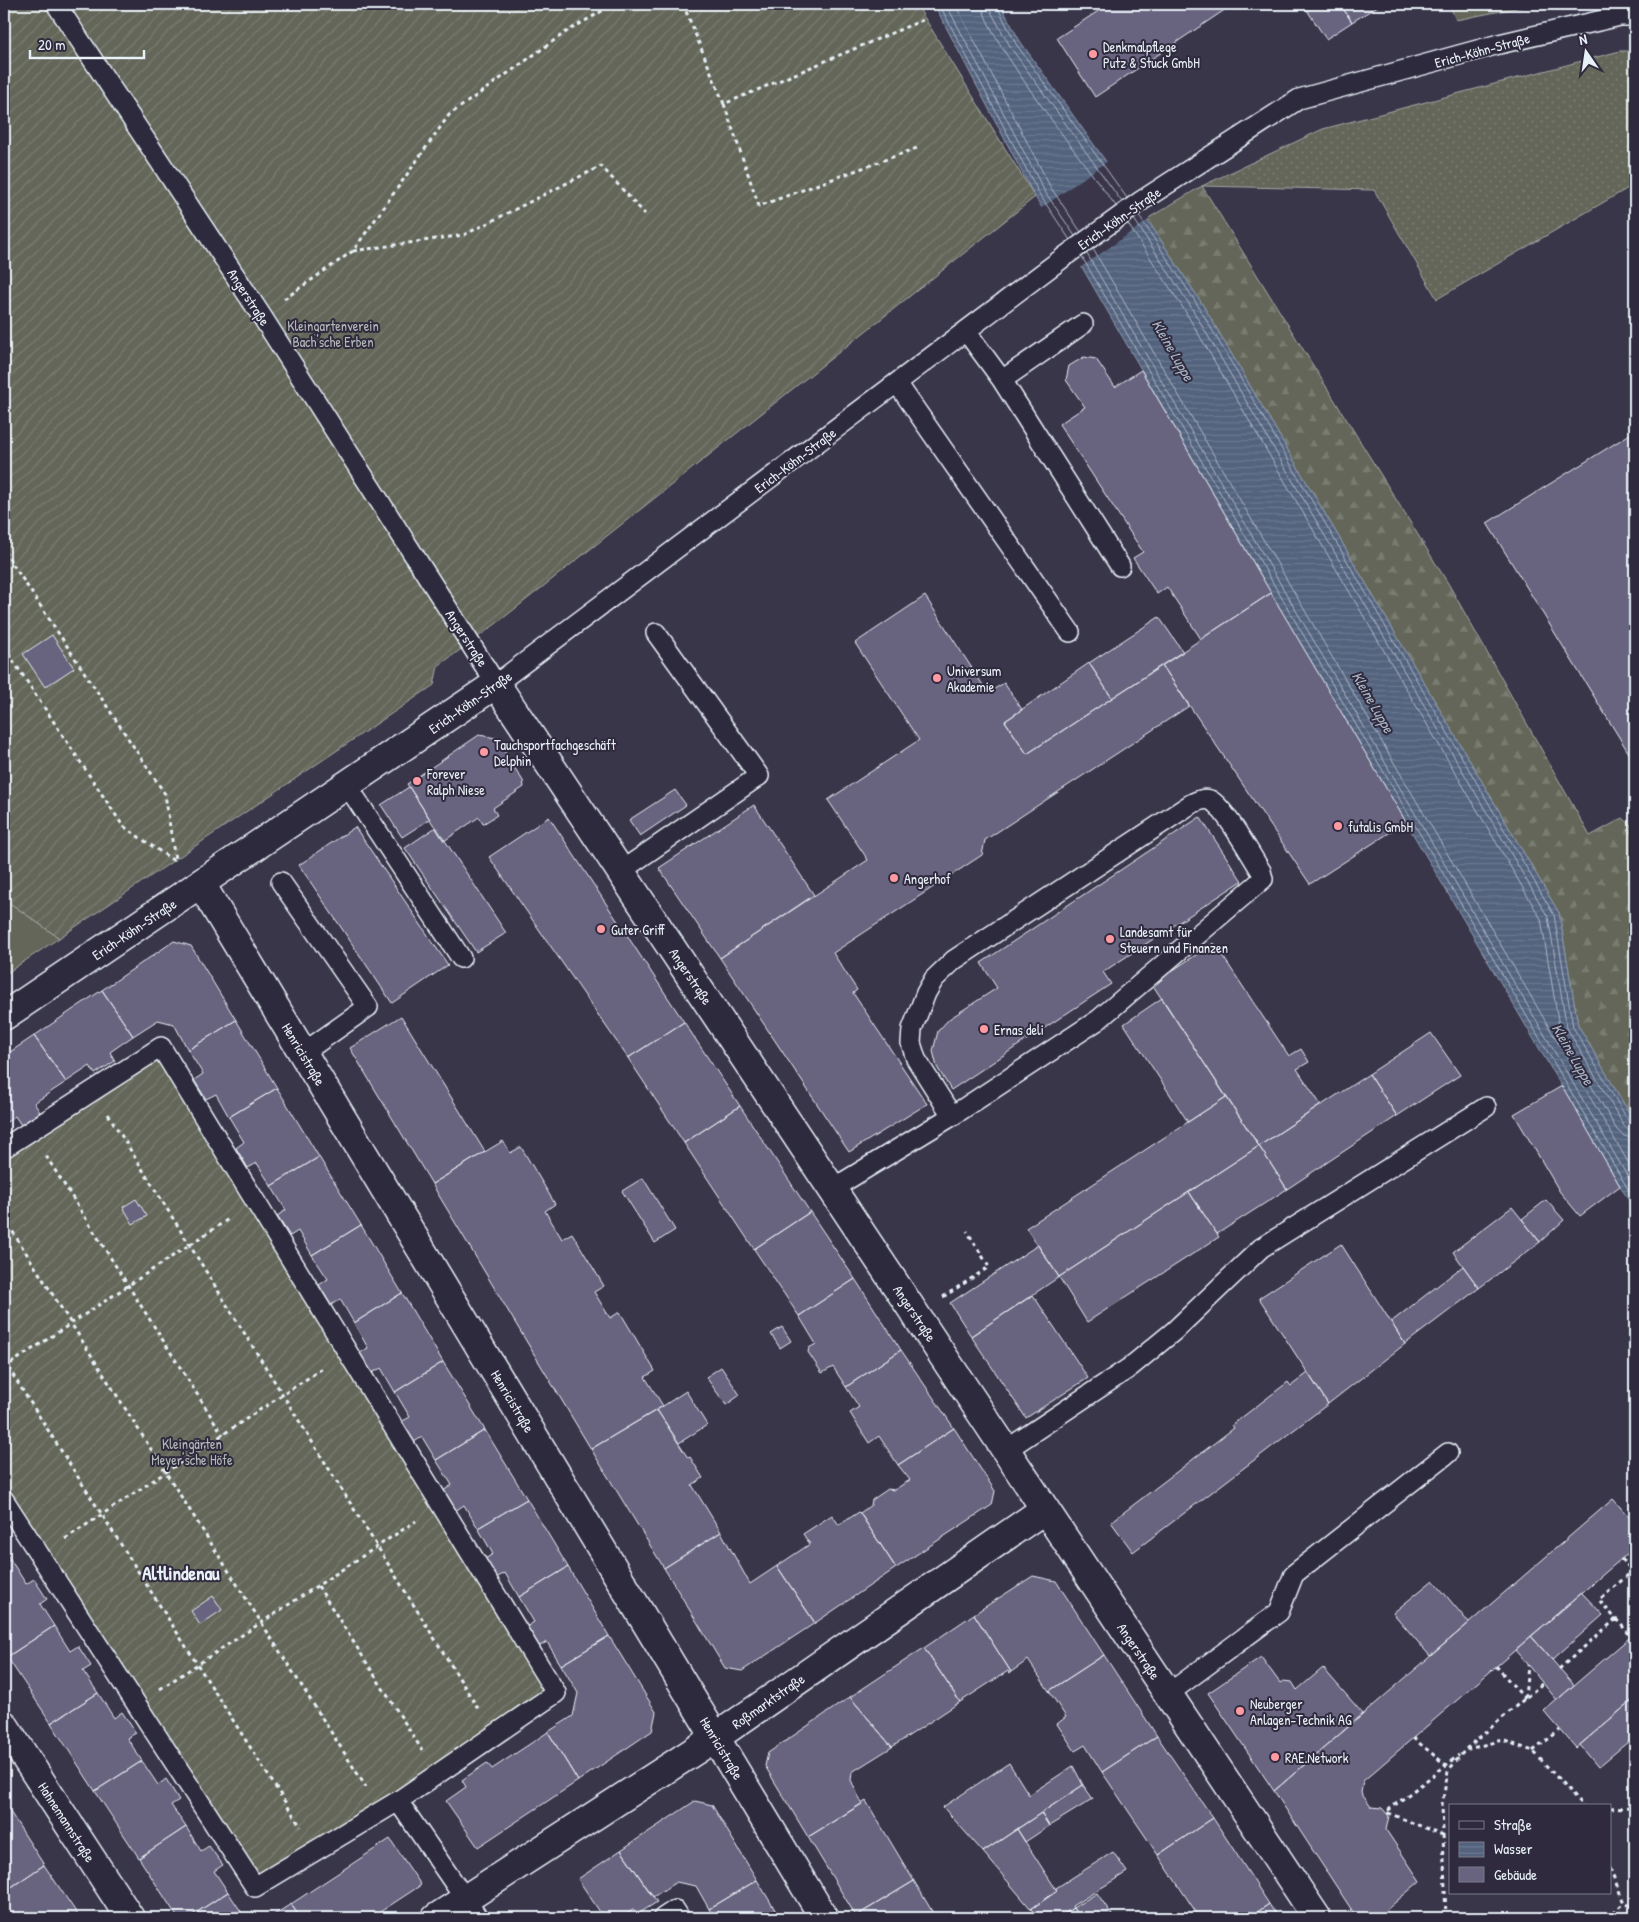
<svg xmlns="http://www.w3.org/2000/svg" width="1639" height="1922" viewBox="0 0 1639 1922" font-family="'Patrick Hand',sans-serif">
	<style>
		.grass { fill: url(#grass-dots); stroke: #a6aca8 }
		.forest { fill: url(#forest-firs); stroke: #a6aca8 }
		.garden { fill: url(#garden-furrows); stroke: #a6aca8 }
		.pitch { fill: #636658; stroke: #a6aca8 }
		.water { fill: url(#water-rules); stroke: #8f9bae }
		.pier { fill: #3a364a }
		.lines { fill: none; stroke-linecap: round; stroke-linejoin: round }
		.shore { stroke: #acb8c7; stroke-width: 1 }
		.building { fill: #68647f; stroke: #e8f1f8 }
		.service-casing { stroke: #e8f1f8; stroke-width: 22 }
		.minor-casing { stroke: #e8f1f8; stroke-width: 31 }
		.path { stroke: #e8f1f8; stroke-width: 3; stroke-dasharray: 4 4; stroke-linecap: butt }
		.service { stroke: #2f2a3d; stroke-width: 19 }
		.minor { stroke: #2f2a3d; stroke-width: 28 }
		.poi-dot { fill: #ff9aa2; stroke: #2f2a3d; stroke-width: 2 }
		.labels { text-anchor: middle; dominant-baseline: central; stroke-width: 4; stroke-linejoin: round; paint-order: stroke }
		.poi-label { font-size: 14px; fill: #e8f1f8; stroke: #2f2a3d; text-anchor: start }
		.street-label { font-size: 14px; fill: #e8f1f8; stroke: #2f2a3d }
		.park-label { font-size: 14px; fill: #b3b9b8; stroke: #2f2a3d }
		.water-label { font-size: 15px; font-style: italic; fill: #acb8c7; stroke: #2f2a3d }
		.district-label { font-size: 19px; font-weight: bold; fill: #e8f1f8; stroke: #2f2a3d }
	</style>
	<defs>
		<pattern id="grass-dots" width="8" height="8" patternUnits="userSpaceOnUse" patternTransform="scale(1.25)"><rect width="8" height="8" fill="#636658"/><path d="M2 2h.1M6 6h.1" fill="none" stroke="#797c71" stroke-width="1.8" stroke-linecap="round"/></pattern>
		<pattern id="forest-firs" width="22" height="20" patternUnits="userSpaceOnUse" patternTransform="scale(1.25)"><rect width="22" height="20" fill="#636658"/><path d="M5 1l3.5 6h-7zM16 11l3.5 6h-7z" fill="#797c71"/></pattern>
		<pattern id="garden-furrows" width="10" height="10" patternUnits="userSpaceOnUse" patternTransform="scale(1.25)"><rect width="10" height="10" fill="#636658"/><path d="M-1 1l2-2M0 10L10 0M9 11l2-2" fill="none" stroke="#797c71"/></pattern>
		<pattern id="water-rules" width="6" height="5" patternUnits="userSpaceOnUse" patternTransform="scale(1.25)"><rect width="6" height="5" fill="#53627d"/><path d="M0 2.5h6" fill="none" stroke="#6c7990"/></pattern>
	</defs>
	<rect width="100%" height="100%" fill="#3a364a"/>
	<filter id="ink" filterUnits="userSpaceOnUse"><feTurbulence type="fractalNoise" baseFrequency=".02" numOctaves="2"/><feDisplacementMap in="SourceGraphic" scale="10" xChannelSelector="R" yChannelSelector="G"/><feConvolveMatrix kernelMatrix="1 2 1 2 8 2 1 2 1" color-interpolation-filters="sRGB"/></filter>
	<g filter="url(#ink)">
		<!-- grass -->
		<path class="grass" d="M1620,51h15v133l-198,115 -63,-109 -172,-4 121,-57z"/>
		<!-- forest -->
		<path class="forest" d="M1449,4h87l-80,16z
			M1202,186l247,399 141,251 33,-18 12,11v294l-57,-98 -19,-112 -358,-611 -54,-83z"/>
		<!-- garden -->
		<path class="garden" d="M4,4h912l119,193 -538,426 -59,43 -4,19 -375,253 -55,-39z
			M161,1047l395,646 -301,194 -251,-387v-352z"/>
		<!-- pitch -->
		<path class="pitch" d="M4,899l55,39 -55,37z"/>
		<!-- water -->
		<path class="water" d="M934,4h66l20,37 127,178 54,83 358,611 19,112 57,98v88l-364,-618 -188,-324 -48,-72z"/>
		<!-- pier -->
		<path class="pier" d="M1109,160l41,59 -70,49 -40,-59z"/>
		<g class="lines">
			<!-- shore -->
			<path class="shore" d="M939,4l101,191 30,45
				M946,4l99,188 30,44
				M955,4l96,184 30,44
				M982,4c1,31 109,168 134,202
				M989,4l1,6 21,38 111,154
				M996,4l20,40 111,154
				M1139,216l58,88 357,611 19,112 56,95 6,3
				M1134,219l57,88 357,610 19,111 57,98 5,4 6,1
				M1128,224l57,87 356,608 19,113 57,98 7,6 11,3
				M1093,249l542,925
				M1087,254l548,935
				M1082,257l553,944"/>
		</g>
		<!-- building -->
		<path class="building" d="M1109,4h113l4,5 -131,88 -38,-59z
			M1303,4h37l12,18 -26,17z
			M1340,4h41l-29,18z
			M1084,357l12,2 19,28 26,-17 130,223 -70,46 -34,-52 -10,7 -24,-36 10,-6 -84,-128 26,-17 -19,-27 3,-14z
			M1635,431v332l-148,-240z
			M1271,593l135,229 -96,62 -148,-219z
			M925,596l63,97 16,-10 17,25 1,2 -17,11 22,33 135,-89 27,41 -204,134 -3,15 -149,98 24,37 -4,3 74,111 -78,48 -129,-194 148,-98 -40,-60 91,-60 -64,-97z
			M1159,617l24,35 -71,46 -23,-35z
			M52,635l22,33 -29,19 -22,-33z
			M1089,663l23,35 -85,56 -22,-33z
			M479,735l17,3 27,43 1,6 -31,21 4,7 -14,9 -4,-7 -35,24 -37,-57z
			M409,787l21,32 -28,18 -21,-32z
			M675,790l11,15 -46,31 -11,-16z
			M754,805l60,90 -94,63 -61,-90z
			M549,817l135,205 -56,36 -139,-201z
			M1200,817l42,64 -139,91 8,12 -160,106 -14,-23 -4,-16 5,-20 11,-12 48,-31 -16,-25z
			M355,827l93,138 -56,38 -93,-138z
			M436,827l70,106 -30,19 -71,-104z
			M174,941l17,5 45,74 -48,30 -14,-26 -16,-4 -25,16 -31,-46z
			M1214,943l75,113 12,-7 8,13 -12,7 24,36 -62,41 -107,-162z
			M102,990l31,46 -23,16 5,9 -20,13 -5,-8 -24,16 -32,-46z
			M1162,998l64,99 -38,25 -64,-98z
			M401,1016l84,136 -53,32 -82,-136z
			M236,1020l41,68 -48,29 -13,-23 -10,5 -12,-19 9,-6 -15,-24z
			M684,1022l56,84 -56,37 -56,-85z
			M1431,1033l29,42 -63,41 -28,-42z
			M34,1036l32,46 -32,21 6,9 -19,13 -6,-9 -11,8v-68z
			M1369,1074l28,42 -110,73 -28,-43z
			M1562,1086l58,100 -40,30 -20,-24 -46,-78z
			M277,1088l42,69 -48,29 -14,-23 -9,5 -12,-20 8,-6 -15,-25z
			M1226,1097l33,49 -200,131 -33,-49z
			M740,1106l70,106 -56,37 -70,-106z
			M503,1141l7,12 11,-6 34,57 -10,7 17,28 10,-6 32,53 -10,6 16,26 10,-6 35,59 -10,6 18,29 -72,43 -159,-265z
			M1259,1146l28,43 -70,45 -28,-42z
			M319,1157l42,68 -49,30 -14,-24 -8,5 -13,-20 9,-6 -15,-24z
			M643,1178l32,52 -20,13 -33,-52z
			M1189,1192l30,45 -132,85 -28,-45z
			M136,1199l11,17 -14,8 -10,-17z
			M1546,1200l18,20 -24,22 -18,-23z
			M1512,1207l28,35 -61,46 -26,-36z
			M810,1212l45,67 -56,37 -45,-67z
			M361,1225l41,68 -48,30 -14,-24 -9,6 -12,-20 9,-6 -16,-24z
			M1341,1244l64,100 -77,60 -69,-106z
			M1038,1245l21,32 -88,59 -21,-33z
			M1463,1266l16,22 -74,56 -14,-22z
			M855,1279l46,71 -55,37 -13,-20 -11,6 -14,-21 1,-4 7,-4 -17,-28z
			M402,1293l41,69 -48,30 -14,-24 -9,5 -12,-20 8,-5 -14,-25z
			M1033,1295l55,83 -62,40 -55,-82z
			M782,1327l9,14 -11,7 -9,-14z
			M901,1350l53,78 -56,37 -19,-29 -10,7 -19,-30 9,-6 -13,-20z
			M443,1362l42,68 -49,30 -14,-23 -8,5 -13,-20 9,-5 -15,-25z
			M721,1367l19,28 -14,10 -20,-28z
			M1308,1373l20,31 -195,148 -22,-30 123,-94 -2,-3 56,-43 3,4z
			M686,1391l21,34 -28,18 -22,-33z
			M657,1410l31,48 2,-1 13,21 -11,7 29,47 -57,36 -73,-119z
			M954,1428l41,63 -3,14 -96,63 -36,-55 11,-8 1,-5 16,-11 6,1 16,-10 -12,-15z
			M485,1430l42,69 -49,29 -14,-23 -9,6 -12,-20 9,-6 -16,-25z
			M527,1499l41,68 -49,30 -14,-24 -9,5 -11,-19 8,-5 -15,-26z
			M1613,1499l22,25v23l-272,234 -2,12 10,14 11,1 7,8 -3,14 34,51 -43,37h-20l-83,-127z
			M859,1512l37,56 -81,55 -38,-57 33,-22 -7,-10 29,-19 7,10z
			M721,1532l29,52 27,-18 38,57 -73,48 -17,-3 -61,-100z
			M4,1549l6,10 -6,5z
			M10,1559l16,25 8,-5 13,20 -7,5 14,22 -47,31 -3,-6v-87z
			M568,1567l41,69 -48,29 -14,-23 -9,5 -12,-20 8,-5 -15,-25z
			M1033,1576l23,5 48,74 -55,36 -21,-31 -17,12 -37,-58z
			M1433,1580l36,43 -39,33 -37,-43z
			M1582,1593l21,22 -51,45 -21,-24z
			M213,1596l9,14 -22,15 -9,-14z
			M974,1614l37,58 -2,1 -1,-2 -48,31 -36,-54z
			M54,1626l16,25 8,-5 13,20 -8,5 15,22 -47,30 -44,-66z
			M1635,1633v65l-59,50 -32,-37z
			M609,1636l47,76 -4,19 -74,50 -30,-49 25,-16 5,-23 -17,-28z
			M1531,1636l43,49 -17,15 -42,-50z
			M924,1648l36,54 -68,45 -42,-50z
			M1104,1655l53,81 -55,36 -17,-27 -10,6 -18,-27 9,-7 -17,-26z
			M1261,1657l19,26 3,-2 9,1 5,8 26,-22 40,46 -89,77 -66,-98z
			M98,1693l16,25 8,-6 14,21 -9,5 15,23 -47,30 -44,-68z
			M850,1697l42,50 -40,25 -1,8 11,24 -54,33 -43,-71 3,-13z
			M1635,1698v38l-37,31 -18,-22z
			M548,1732l30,49 -100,66 -32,-46 20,-14 -4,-7 25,-17 5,6z
			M1157,1736l56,82 -55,37 -56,-83z
			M142,1761l16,24 8,-6 13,21 -8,5 15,22 -47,31 -44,-67z
			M1009,1763l20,32 44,-29 10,19 -100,67 -40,-45z
			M1083,1785l10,14 -44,27 -8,-13z
			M695,1801l17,4 45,75 -48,29 -13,-23 -20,-4 -23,15 -32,-47z
			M866,1801l48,80 -58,35 -48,-79z
			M5,1804l39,61 -40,27v-87z
			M1041,1813l8,13 -24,16 -8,-13z
			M1213,1818l56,86 -20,14h-49l-42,-63z
			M186,1827l15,24 8,-5 14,19 -9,6 14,21 -40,26h-10l-39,-60z
			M1017,1829l40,62 -26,18 -48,-57z
			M390,1839l31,46 -50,33h-71l-9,-14z
			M621,1850l36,52 -19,12 -4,-5 -13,9h-17l-26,-39z
			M1113,1852l14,20 -55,34 1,2 -15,10h-19l-8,-9 26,-18 -1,-3z
			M44,1865l36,53h-76v-26z
			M757,1880l23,38h-65l-6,-9z
			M914,1881l22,37h-79l-1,-2z
			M228,1892l16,24 13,2h-69z
			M1097,1893l17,25h-34l-7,-10z
			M291,1904l9,14h-31z
			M1269,1904l9,14h-29z
			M1073,1908l7,10h-22z"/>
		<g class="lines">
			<!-- service casing -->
			<g class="service-casing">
				<path id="service" d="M56,4l205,311 235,369 572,-430 73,-53 158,-102 200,-55 121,-28h15
					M966,331l36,49 81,-56
					M1002,380l118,186
					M897,383l173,249
					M347,785l114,173
					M621,871l138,-95 -103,-143
					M281,882l87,125 -65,46
					M4,1148l157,-101 395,646 -158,108 -143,86 -251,-387
					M832,1189l120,-73 146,-96 165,-141 -2,-8c-9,-14 -38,-66 -51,-71 -7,-2 -13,1 -19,4l-237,156 -20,19 -8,14 -14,36 -1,14 5,16 36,57
					M1006,1450l123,-82 45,-37 87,-83 225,-141
					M1168,1694l111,-82 15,-38 154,-121
					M398,1801l80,117
					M663,1918l12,-8 5,8"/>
			</g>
			<!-- minor casing -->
			<g class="minor-casing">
				<path id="minor" d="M201,884l623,1034
					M4,1016l492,-332 821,1234
					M4,1725l126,193
					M436,1918l280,-181 329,-228"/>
			</g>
			<!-- path -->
			<path class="path" d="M683,4l41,100 201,-85
				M724,104l35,102 158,-58
				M353,251l111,-16 137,-69 44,48
				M284,299l69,-48 96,-136 117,-83 48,-28
				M4,551l161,243 10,66
				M4,647l119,179 51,35
				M108,1114l371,596
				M46,1156l177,279
				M4,1218l362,569
				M943,1297l46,-30 -22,-36
				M4,1361l297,466
				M4,1368l226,-150
				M65,1539l258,-171
				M1621,1559l12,12
				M318,1586l104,164
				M1616,1619l15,17
				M1496,1666l29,33
				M1559,1669l57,-50 -17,-19 36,-31
				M160,1689l256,-168
				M1525,1698l3,-33
				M1413,1738l33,27
				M1466,1749l77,-66
				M1533,1751l27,-21
				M1610,1808l25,-1
				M1443,1835l-57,-23 73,-57
				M1610,1868l14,35 11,6
				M1446,1918l-4,-113 6,-34 17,-21 37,-10 31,11 50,55
				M1607,1918l17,-15"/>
			<!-- service -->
			<use href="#service" class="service"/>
			<!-- minor -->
			<use href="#minor" class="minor"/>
		</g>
	</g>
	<!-- markers -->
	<g class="poi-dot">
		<circle cx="1093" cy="54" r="5"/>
		<circle cx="937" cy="678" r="5"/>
		<circle cx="484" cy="752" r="5"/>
		<circle cx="417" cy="781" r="5"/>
		<circle cx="1338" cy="826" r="5"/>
		<circle cx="894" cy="878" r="5"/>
		<circle cx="601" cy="929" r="5"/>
		<circle cx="1110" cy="939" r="5"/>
		<circle cx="984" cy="1029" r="5"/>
		<circle cx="1240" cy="1711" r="5"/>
		<circle cx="1275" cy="1757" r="5"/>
	</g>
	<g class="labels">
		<!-- poi labels -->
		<g class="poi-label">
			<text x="1103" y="46">Denkmalpflege<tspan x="1103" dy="16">Putz &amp; Stuck GmbH</tspan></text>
			<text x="947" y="670">Universum<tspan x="947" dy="16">Akademie</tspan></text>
			<text x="494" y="744">Tauchsportfachgeschäft<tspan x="494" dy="16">Delphin</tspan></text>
			<text x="427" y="773">Forever<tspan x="427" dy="16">Ralph Niese</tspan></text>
			<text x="1348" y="826">futalis GmbH</text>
			<text x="904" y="878">Angerhof</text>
			<text x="611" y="929">Guter Griff</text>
			<text x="1120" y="931">Landesamt für<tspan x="1120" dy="16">Steuern und Finanzen</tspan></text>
			<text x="994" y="1029">Ernas deli</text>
			<text x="1250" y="1703">Neuberger<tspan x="1250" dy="16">Anlagen-Technik AG</tspan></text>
			<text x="1285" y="1757">RAE.Network</text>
		</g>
		<!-- street labels -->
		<g class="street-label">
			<text transform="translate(1482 50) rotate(-15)">Erich-Köhn-Straße</text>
			<text transform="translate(1119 218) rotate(-35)">Erich-Köhn-Straße</text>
			<text transform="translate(249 297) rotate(57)">Angerstraße</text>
			<text transform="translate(795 460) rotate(-37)">Erich-Köhn-Straße</text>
			<text transform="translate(467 638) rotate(57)">Angerstraße</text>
			<text transform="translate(470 702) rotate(-35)">Erich-Köhn-Straße</text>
			<text transform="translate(134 929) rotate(-34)">Erich-Köhn-Straße</text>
			<text transform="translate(691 976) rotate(56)">Angerstraße</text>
			<text transform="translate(304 1054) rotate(59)">Henricistraße</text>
			<text transform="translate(915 1313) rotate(56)">Angerstraße</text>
			<text transform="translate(513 1401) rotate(59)">Henricistraße</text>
			<text transform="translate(1139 1651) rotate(56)">Angerstraße</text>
			<text transform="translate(768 1701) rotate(-35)">Roßmarktstraße</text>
			<text transform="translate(722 1748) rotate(59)">Henricistraße</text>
			<text transform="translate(67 1822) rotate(57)">Hahnemannstraße</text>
		</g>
		<!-- park labels -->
		<g class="park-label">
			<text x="333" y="325">Kleingartenverein<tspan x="333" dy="16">Bach'sche Erben</tspan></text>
			<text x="192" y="1443">Kleingärten<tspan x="192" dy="16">Meyer'sche Höfe</tspan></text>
		</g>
		<!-- water labels -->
		<g class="water-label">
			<text transform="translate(1173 350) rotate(60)">Kleine Luppe</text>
			<text transform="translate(1373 702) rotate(60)">Kleine Luppe</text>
			<text transform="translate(1573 1054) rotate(60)">Kleine Luppe</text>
		</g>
		<!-- district labels -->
		<g class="district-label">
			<text x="181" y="1573">Altlindenau</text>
		</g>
	</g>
	<!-- margin -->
	<rect width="1639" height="1922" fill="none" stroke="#2f2a3d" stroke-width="20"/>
	<rect x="10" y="10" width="1619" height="1902" fill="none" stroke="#e8f1f8" stroke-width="2" filter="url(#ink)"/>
	<!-- legend -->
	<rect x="1449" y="1804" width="162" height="90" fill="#2f2a3d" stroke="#797a88"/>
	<rect x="1459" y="1821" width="25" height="8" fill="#2f2a3d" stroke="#797a88"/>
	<text x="1494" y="1830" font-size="15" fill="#e8f1f8">Straße</text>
	<rect x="1459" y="1842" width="25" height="15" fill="url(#water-rules)" stroke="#797a88"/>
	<text x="1494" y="1854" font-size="15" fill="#e8f1f8">Wasser</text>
	<rect x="1459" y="1867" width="25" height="15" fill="#68647f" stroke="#797a88"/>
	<text x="1494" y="1880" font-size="15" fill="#e8f1f8">Gebäude</text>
	<!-- north arrow -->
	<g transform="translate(1586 52) rotate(347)" stroke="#2f2a3d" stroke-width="4" paint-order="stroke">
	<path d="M0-4L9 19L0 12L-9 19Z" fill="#e8f1f8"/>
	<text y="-8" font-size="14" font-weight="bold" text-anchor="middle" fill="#e8f1f8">N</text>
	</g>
	<!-- scale -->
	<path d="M30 50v8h114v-8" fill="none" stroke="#e8f1f8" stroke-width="2.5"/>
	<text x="38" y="50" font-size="15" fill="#e8f1f8" stroke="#2f2a3d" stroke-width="4" paint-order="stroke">20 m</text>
</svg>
